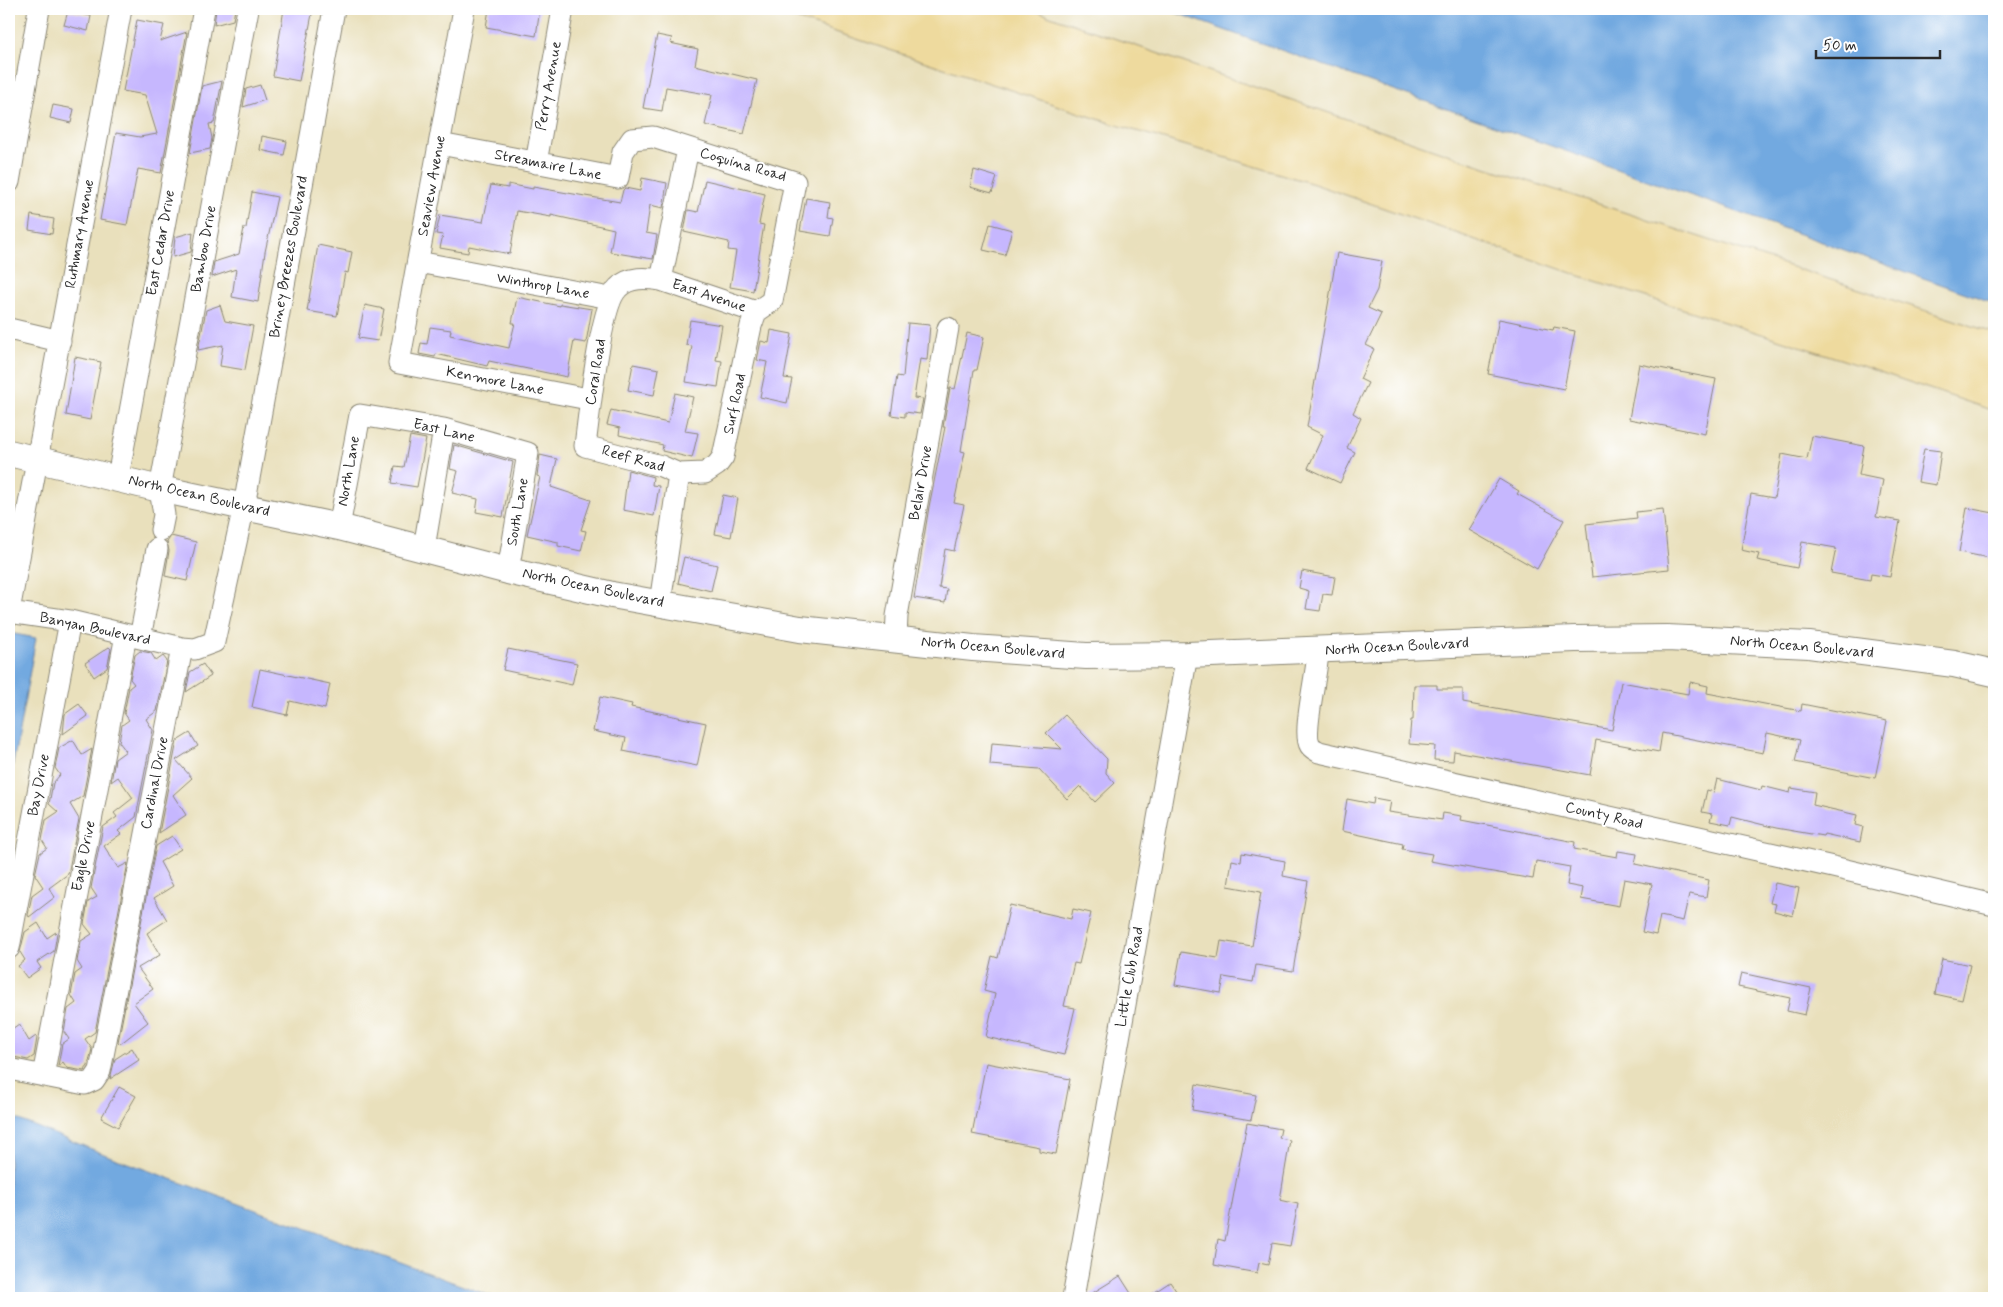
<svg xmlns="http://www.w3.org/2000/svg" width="2003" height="1307" viewBox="0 0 2003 1307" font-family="Mynerve,sans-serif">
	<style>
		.sand { fill: #eeda9e; stroke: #8c8264 }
		.water { fill: #72a9e0; stroke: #4e6a86 }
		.building { fill: #c6b7fe }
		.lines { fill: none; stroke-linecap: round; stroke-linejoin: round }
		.minor-casing { stroke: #8a8674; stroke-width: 23 }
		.major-casing { stroke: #8a8674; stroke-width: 28 }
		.minor { stroke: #fff; stroke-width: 21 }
		.major { stroke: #fff; stroke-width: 26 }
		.labels { text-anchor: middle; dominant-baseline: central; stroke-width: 4; stroke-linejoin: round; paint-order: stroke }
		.street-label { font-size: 15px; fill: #2b2b2b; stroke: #fff }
	</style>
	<rect width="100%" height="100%" fill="#fff"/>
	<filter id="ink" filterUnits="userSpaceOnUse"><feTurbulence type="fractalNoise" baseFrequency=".02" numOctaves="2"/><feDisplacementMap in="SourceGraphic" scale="10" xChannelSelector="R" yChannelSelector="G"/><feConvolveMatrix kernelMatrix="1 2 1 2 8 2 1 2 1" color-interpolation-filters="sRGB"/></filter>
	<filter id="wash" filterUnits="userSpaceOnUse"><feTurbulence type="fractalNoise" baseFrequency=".0096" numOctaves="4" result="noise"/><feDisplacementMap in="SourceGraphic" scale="20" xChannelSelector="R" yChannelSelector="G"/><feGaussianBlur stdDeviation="1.12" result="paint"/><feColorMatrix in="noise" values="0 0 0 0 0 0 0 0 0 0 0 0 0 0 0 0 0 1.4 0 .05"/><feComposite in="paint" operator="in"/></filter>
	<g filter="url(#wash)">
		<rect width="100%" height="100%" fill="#e9e0bc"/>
		<!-- sand -->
		<path class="sand" d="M766,9h264l446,155 518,169v78l-132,-45 -279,-89 -269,-93 -204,-61z"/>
		<!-- water -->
		<path class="water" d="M1165,9h829v294z
			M9,633l27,5 -27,148z
			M9,1116l105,42 382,140h-487z"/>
		<g id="blocks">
			<!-- building -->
			<path class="building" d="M216,9h19l-2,11 -19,5z
				M284,9h29l-14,72 -26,-5z
				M489,9h51l-4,27 -50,-9z
				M68,11l23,5 -3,15 -24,-6z
				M137,20l27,5 -4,16 27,-9 -26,141 -23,-4 -11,56 -27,-5 16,-87 24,4 17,-3 -12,-39 -22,-4z
				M657,35l15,3 -2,5 28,6 -3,16 62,15 -13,54 -39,-9 7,-30 -46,-8 -4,24 -19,-3z
				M222,81l-8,42 -5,1 3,14 -2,11 -20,4 12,-67z
				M260,85l5,15 -22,7 3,-18z
				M53,105l21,4 -3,14 -21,-5z
				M262,136l25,5 -3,14 -24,-5z
				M974,170l23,7 -5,16 -22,-6z
				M642,178l25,5 -4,25 -13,-3 -4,28 11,2 -4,24 -43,-7 4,-23 -63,-14v2l-34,-6 -7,43 -41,-8 -1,7 -28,-5 3,-13 -7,-1 4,-19 43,7 8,-37 17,3v-4l25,5v-2l87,15 3,-12 2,-2 15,3z
				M705,180l60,14 -6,30 5,1 -11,66 -23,-4 6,-36 -8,-1 1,-8 -45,-10 4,-22 10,2z
				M252,192l25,5 -12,55 -7,50 -26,-5 4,-28 -24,8 2,-15 25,-8 5,-26h2z
				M806,198l24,4 -2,15 5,1 -3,18 -30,-5z
				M31,215l23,4 -2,15 -23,-4z
				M990,224l22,6 -7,25 -22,-5z
				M193,232l-2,20 -18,5 2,-20z
				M318,245l34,7 -4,21 -3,-1 -8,44 -30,-5z
				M1337,253l45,8 -5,29 -9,18 13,6 -15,31 8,4 -14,30 8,4 -15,30 8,5 -14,30 8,4 -15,31 -32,-15 15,-33 -16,-8z
				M517,297l43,9v-2l32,5 -6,34 -12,-2 -7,36 -78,-16 -2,5 -51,-12 -1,3 -16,-3 2,-11 6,1 3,-17 21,3 -1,5 59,13 6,-25h-3z
				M220,305l5,16 28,5 -8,44 -25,-4 3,-21 -25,5 8,-40z
				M365,305l19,4 -6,32 -20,-3z
				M1499,319l54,11 1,-3 21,4 -11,58 -76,-15z
				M690,320l32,5 -6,35 6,1 -4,26 -32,-5 6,-36 -6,-1z
				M908,323l22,2 -3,35 -7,-1 -6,39 9,1 -3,15 -15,-2v5l-14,-2 6,-39 6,1z
				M771,330l21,4 -8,44 8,1 -5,24 -27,-6 7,-35 -10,-2 4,-19 8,2z
				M967,333l17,4 -7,33h-3l-13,81 4,1 -11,51 10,2 -10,46 -9,-2 -6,39 8,1 -2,14 -31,-5 15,-91 16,-80h-2l7,-39 5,1z
				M75,357l26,5 -11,58 -24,-5z
				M633,364l26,5 -5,26 -26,-5z
				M1639,364l77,15 -11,55 -76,-15z
				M675,393l18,4 -8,34 13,2 -6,25 -30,-7 1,-6 -44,-10 1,-7 -13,-3 4,-15 57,13z
				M410,436l16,3 -9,48 -25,-4 3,-17 9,1z
				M1812,436l52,10 -5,29 24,5 -7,37 24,4 -10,56 -19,-3 -1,6 -39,-7 5,-25 -34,-6 -5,26 -40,-8 2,-6 -18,-4 10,-56 23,4 8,-44 25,5z
				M454,445l59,17 -10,55 -27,-5 2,-13 -26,-6 6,-22 -8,-2z
				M1924,449l17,2 -5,34 -18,-3z
				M540,455l17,4 -6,28 40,13 -10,30 5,1 -5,20 -23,-5v-4l-31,-7 13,-58 -3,-1z
				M628,470l25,7 -1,8 7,1 -5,30 -31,-6z
				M1499,479l20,12 -2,3 47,26 -27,49 -68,-39z
				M723,495l15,3 -7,39 -16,-3z
				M1967,508l27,5v46l-35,-7z
				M1663,509l6,60 -77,8 -6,-53 51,-6 -1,-6z
				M171,536l25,6 -9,39 -22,-5 4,-25 -2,-9z
				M684,557l33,8 -6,26 -33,-8z
				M1302,571l33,6 -3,18 -9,-1 -3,17 -14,-2 3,-18 -10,-3z
				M109,647l2,2 -4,19 -13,9 -9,-14z
				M508,649l69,14 -5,22 -69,-15z
				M140,651l11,2 5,8 7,-5 4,5 -10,50 -11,8 7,11 -17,87 -18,14 3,3 -17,12 14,22 10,-5 -33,169 -10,7 7,10 -4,17 -4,5 -17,-3 -4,-6 -5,4 4,-22 7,-5 -5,-7 4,-23 8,-6 -5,-8 4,-21 7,-5 -5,-8 4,-20 11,-7 -8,-10 4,-22 9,-5 -6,-9 12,-61 14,-10 -3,-4 19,-15 -15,-21 -7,5 4,-23 11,-8 -7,-9 3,-17 7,-5 -5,-7 5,-25 5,-4 -4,-5 5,-24z
				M203,664l8,12 -25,16 4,-20z
				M260,669l70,15 -5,25 -35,-8 -3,14 -35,-8z
				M1621,682l67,12 2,-12 18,4 -1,7 94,18 1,-7 85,17 -12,57 -80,-16 5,-22 -33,-7 -4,20 -101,-20 -3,19 -63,-12 -6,35 -136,-24 -1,10 -19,-1 1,-14 -26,-2 2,-24h2l1,-35h23v4h26v14l149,27z
				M600,697l32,7 -1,3 75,16 -9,43 -74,-15 3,-13 -33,-7z
				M79,704l9,12 -25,18 2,-20z
				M1065,715l42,44 -1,14 9,10 -20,19 -15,-16 -13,13 -28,-30 -49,-4 2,-22 70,6 -16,-16z
				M190,733l8,13 -22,14 16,18 -19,17 13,20 -27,18 18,-92z
				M73,740l9,15 10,-6 -9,47 -13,8 9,15 -11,55 -19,14 6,9 -26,20 -1,-2 4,-20 11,-8 -8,-12 5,-22 7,-5 -5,-8 4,-20 12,-8 -9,-8 4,-21 7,-8 -5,-7 4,-20z
				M1717,779l44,11 1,-4 28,7 1,-5 24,4 -2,13 44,10 -2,10 8,2 -3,15 -36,-8 -1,2 -47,-8 -44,-11 -2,8 -20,-4 2,-7 -10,-2 5,-22 7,2z
				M1374,798l16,3 -2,11 54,8 1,-7 19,3 -1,4 114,22 -1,7 43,8 1,-6 19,3 -2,10 74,16 -3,17 -17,-3 -6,27 -23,-5 -4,19 -14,-3 10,-48 -28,-5 -5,27 -38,-7 2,-11 -16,-3 3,-18 -34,-6 -3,18 -103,-18 2,-7 -30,-5 1,-5 -61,-13 5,-32 26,5z
				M172,836l9,13 -21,13 13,24 -19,12 13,22 -20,13 13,22 -22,13 15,21 -19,14 14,19 -28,22 -2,-2 38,-196z
				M1242,853l43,8 -2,15 25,5 -15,90 -37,-6 -3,17 -29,-5 -3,16 -46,-8 6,-33 37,6 3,-17 31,5 9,-54 -33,-6 4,-26 9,2z
				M1775,883l24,5 -6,28 -19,-5 2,-7 -6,-1z
				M1010,905l61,14 2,-10 18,4 -12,51 -5,-1 -10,43 11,2 -11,47 -78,-18 9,-43 -11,-3 8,-35 6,2z
				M38,923l9,15 9,-6 1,1 -3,18 -17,11 4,6 -14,10 -9,-12 7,-6 -5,-8 5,-20z
				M1942,959l28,6 -8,35 -27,-6z
				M1741,973l70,15 -6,27 -18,-4 3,-13 -52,-11z
				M19,1024l10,17 7,-5 1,2 -3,18 -6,4 -14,-3 -5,-8v-18z
				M132,1048l7,12 -29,19 5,-20z
				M986,1063l84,16 -14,75 -17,-3v-4l-67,-13z
				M1196,1084l60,11 -5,25 -59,-10z
				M119,1087l17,9 -18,31 -17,-9z
				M1247,1123l34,6 -2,9 11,2 -10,60 18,4 -8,42 -18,-3 -4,22 -9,-2 -2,10 -43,-8 4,-26 7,2z
				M1120,1276l14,22h-48v-1z
				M1170,1282l11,16h-35z"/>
		</g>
	</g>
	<g filter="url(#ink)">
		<use href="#blocks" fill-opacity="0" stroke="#8a8674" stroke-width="1"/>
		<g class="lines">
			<!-- minor casing -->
			<g class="minor-casing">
				<path id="minor" d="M464,9l-65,354 184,35h8
					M440,144l178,34 5,-26 9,-13 21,-2 142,45 -23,119 -16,11 -5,14 -28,131 -6,8 -12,8 -26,1 -18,-8 -76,-20c4,-30 15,-141 33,-158 11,-12 29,-10 43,-8l95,32
					M536,163l27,-154
					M9,182l30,-173
					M418,262l192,36
					M661,280l27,-131
					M9,329l51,12
					M118,477l86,-468
					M339,527l21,-112 84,14 84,24 -20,118
					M161,530l3,-15 -4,-26 88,-480
					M424,548l20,-119
					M660,603l19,-129
					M9,611l112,-602
					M9,612l61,9 112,27 13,1 19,-7 30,-136 90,-497
					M140,638l17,-89
					M896,639l1,-23 51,-288
					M1318,651c0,19 -16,82 -8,94 1,3 6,5 9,7l514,115 161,38
					M9,948l61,-327
					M9,1069l76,15 9,-4 6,-9 82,-423
					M43,1076l83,-441
					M1073,1298l114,-643"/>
			</g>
			<!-- major casing -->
			<g class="major-casing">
				<path id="major" d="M9,453l151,36 179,38 169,44 104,24 188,34 173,19 113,8 101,-1 388,-16 92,-1 142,7 145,19 40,9"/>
			</g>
			<!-- minor -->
			<use href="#minor" class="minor"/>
			<!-- major -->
			<use href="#major" class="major"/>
		</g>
	</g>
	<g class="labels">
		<!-- street labels -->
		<g class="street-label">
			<text transform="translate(549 86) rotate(-80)">Perry Avenue</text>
			<text transform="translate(548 165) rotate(11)">Streamaire Lane</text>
			<text transform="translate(743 165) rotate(16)">Coquina Road</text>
			<text transform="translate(432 186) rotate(-80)">Seaview Avenue</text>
			<text transform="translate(80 234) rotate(-80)">Ruthmary Avenue</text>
			<text transform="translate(161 243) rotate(-80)">East Cedar Drive</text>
			<text transform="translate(204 249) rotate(-80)">Bamboo Drive</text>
			<text transform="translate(289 257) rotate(-80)">Briney Breezes Boulevard</text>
			<text transform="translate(543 286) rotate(10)">Winthrop Lane</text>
			<text transform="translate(709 296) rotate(18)">East Avenue</text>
			<text transform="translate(596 372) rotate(-81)">Coral Road</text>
			<text transform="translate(495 381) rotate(11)">Kenmore Lane</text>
			<text transform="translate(735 404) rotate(-78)">Surf Road</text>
			<text transform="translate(444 431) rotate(13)">East Lane</text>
			<text transform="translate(633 459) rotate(16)">Reef Road</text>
			<text transform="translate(349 471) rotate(-80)">North Lane</text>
			<text transform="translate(921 483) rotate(-80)">Belair Drive</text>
			<text transform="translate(199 496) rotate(13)">North Ocean Boulevard</text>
			<text transform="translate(518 512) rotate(-80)">South Lane</text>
			<text transform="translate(593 588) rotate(12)">North Ocean Boulevard</text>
			<text transform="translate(95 629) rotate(12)">Banyan Boulevard</text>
			<text transform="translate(1397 647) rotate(-3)">North Ocean Boulevard</text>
			<text transform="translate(1802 647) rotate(5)">North Ocean Boulevard</text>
			<text transform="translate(993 648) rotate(5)">North Ocean Boulevard</text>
			<text transform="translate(155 783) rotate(-79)">Cardinal Drive</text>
			<text transform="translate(39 785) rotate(-79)">Bay Drive</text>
			<text transform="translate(1604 816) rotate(13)">County Road</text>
			<text transform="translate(84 856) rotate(-79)">Eagle Drive</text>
			<text transform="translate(1130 977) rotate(-80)">Little Club Road</text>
		</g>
	</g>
	<!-- margin -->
	<rect width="2003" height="1307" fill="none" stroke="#fff" stroke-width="30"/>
	<!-- scale -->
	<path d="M1816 50v8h124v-8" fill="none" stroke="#2b2b2b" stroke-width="2.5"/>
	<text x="1823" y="50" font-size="15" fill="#2b2b2b" stroke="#ffffff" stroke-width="4" paint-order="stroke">50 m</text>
</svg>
